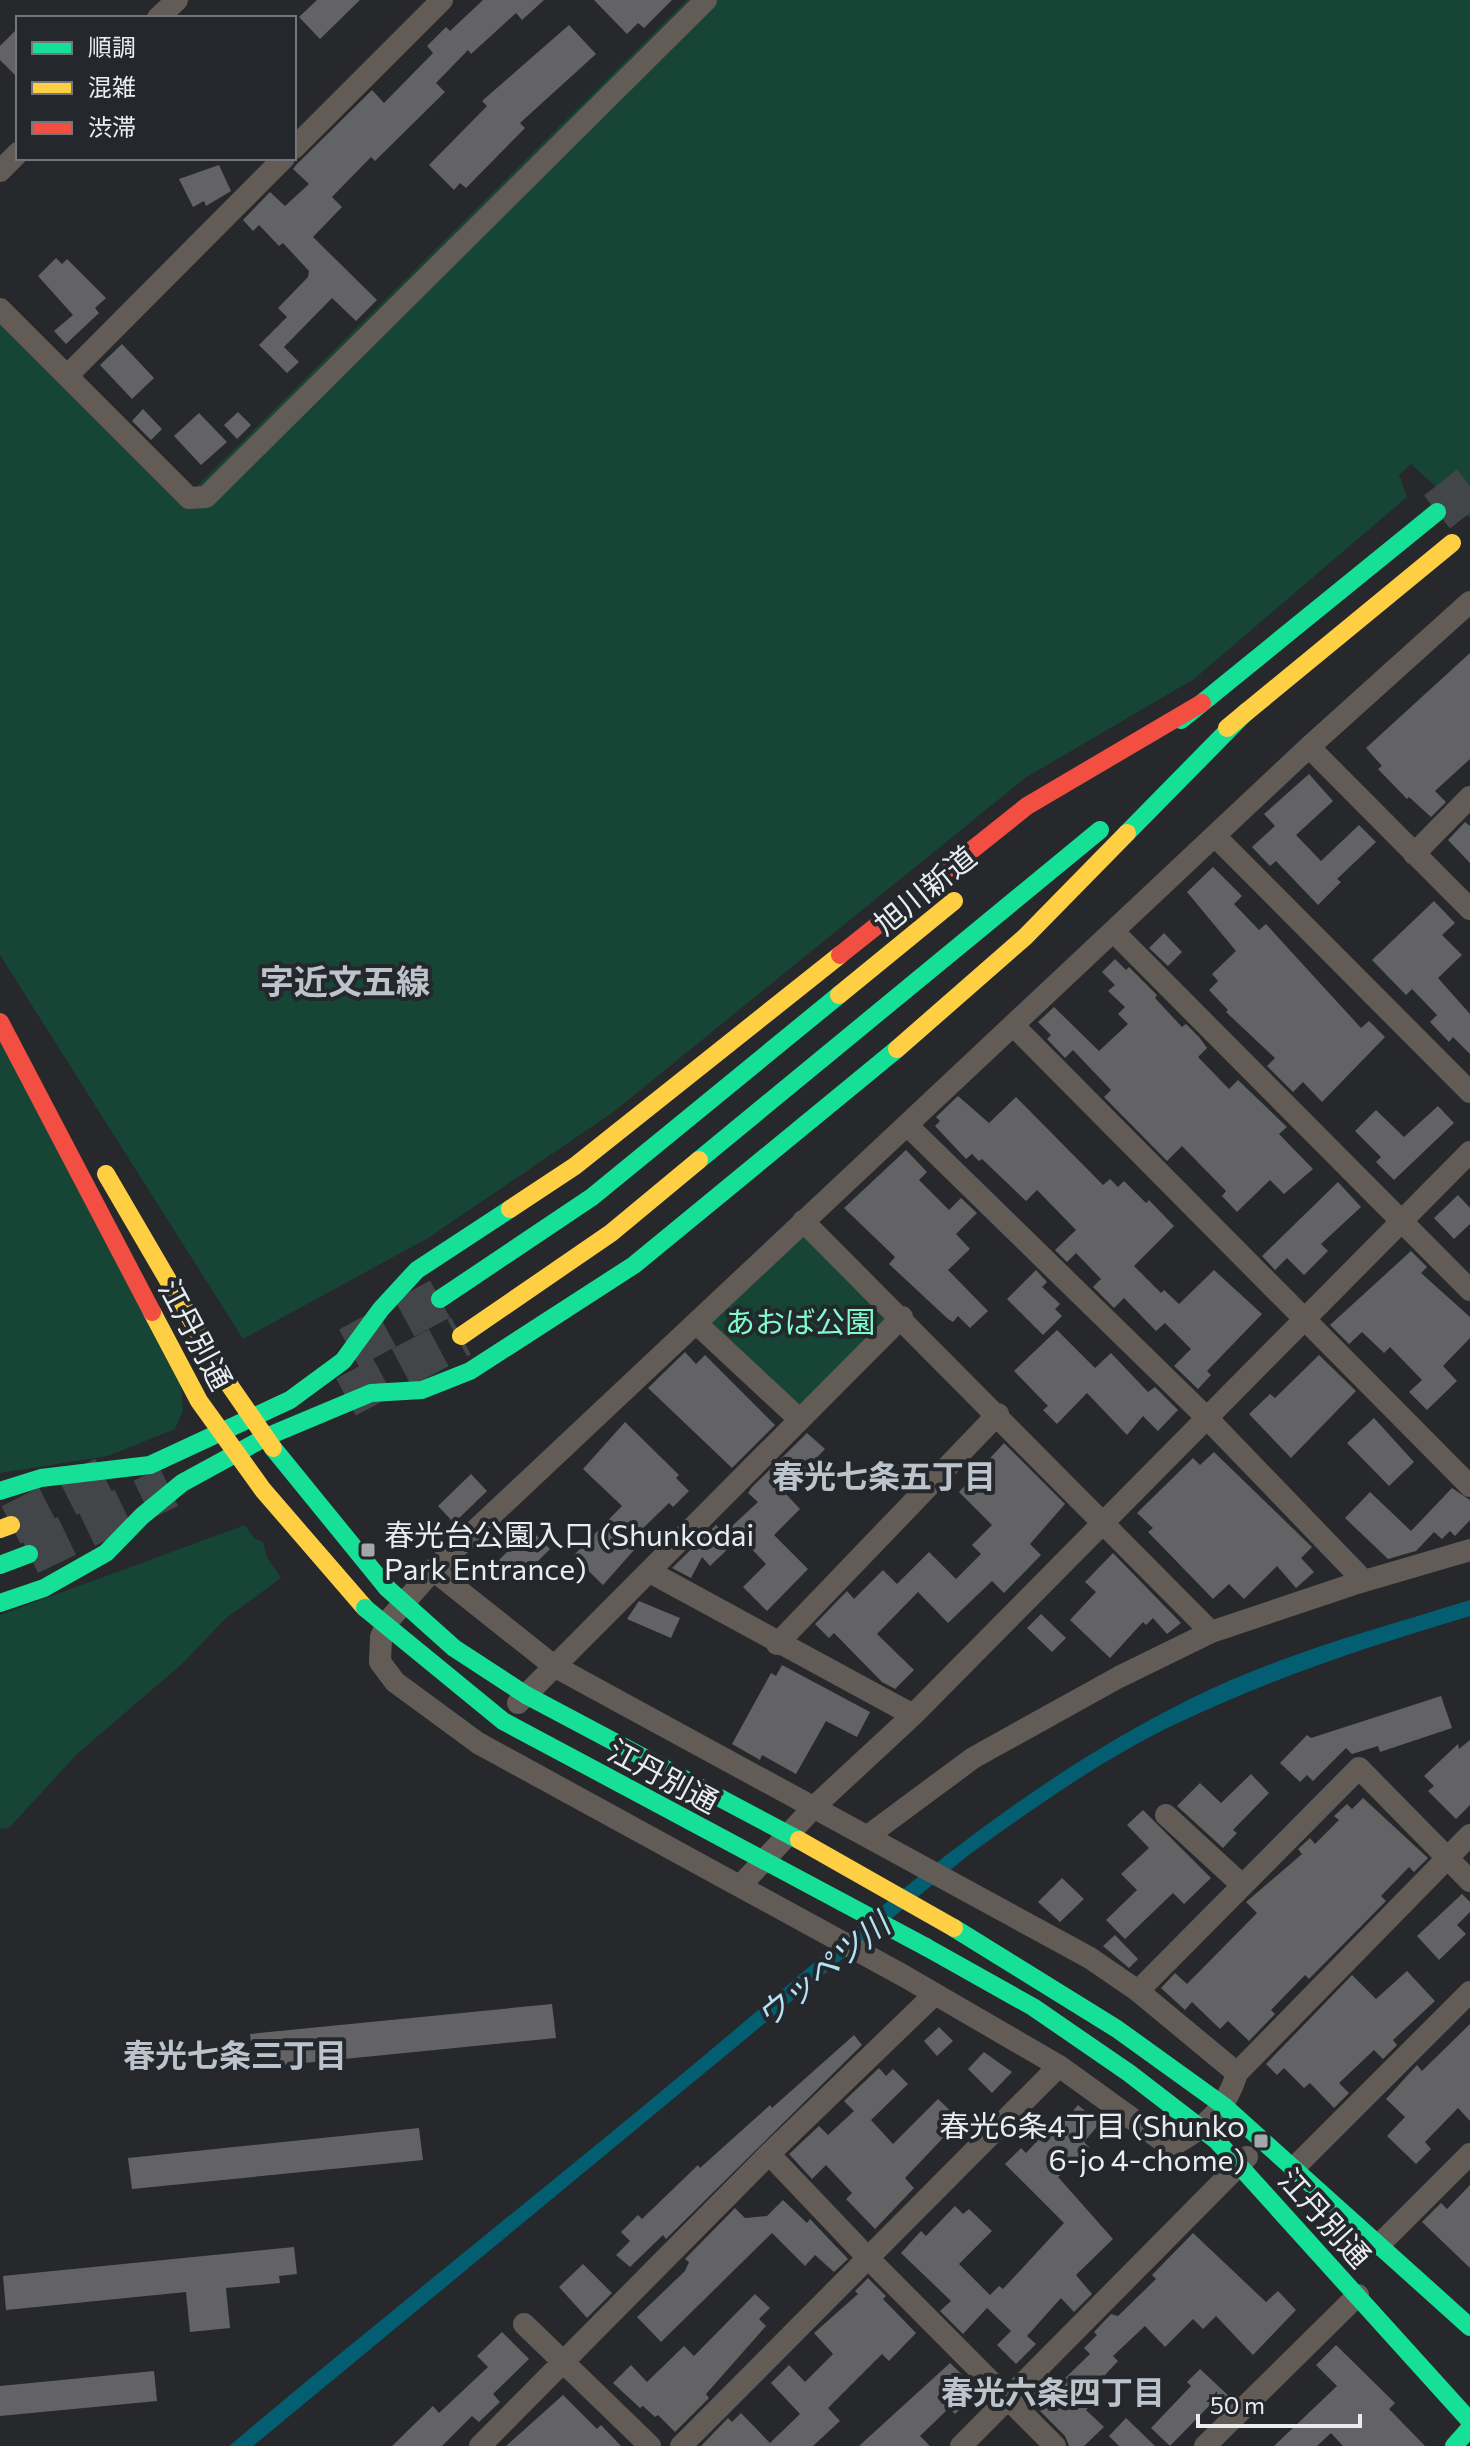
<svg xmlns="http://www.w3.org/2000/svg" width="1470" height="2446" viewBox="0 0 1470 2446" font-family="Commissioner,'Noto Sans JP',sans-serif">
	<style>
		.green { fill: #164535 }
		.water { fill: #035e71 }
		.building { fill: #636365 }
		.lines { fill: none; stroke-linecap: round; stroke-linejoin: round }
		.highway-tunnel { stroke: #434649; stroke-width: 42; stroke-dasharray: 42 21; stroke-linecap: butt }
		.street { stroke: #635b56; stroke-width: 22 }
		.fast { stroke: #16e098; stroke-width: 18 }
		.slow { stroke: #ffcf43; stroke-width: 18 }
		.jam { stroke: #f24e42; stroke-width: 18 }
		.fast-bridge { stroke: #16e098; stroke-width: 18 }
		.slow-bridge { stroke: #ffcf43; stroke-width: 18 }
		.poi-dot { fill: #a5a8ab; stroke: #24282d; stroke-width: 3 }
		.labels { text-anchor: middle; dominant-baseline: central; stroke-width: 8; stroke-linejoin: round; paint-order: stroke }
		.street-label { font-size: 30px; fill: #eaedf0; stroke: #24282d }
		.park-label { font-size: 30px; fill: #7ffcca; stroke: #24282d }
		.poi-label { font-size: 30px; fill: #eaedf0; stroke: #24282d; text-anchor: start }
		.neighbourhood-label { font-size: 32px; font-weight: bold; fill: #bdc3ca; stroke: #24282d }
		.water-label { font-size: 32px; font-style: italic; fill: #b4e4f3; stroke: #24282d }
		.quarter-label { font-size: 34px; font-weight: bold; fill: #bdc3ca; stroke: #24282d }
	</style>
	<rect width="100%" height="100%" fill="#26282b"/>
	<!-- green -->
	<path class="green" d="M687,0h783v518l-59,-54 -12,11 8,22 -213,182 -169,99 -413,335 -184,125 -185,101 -243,-384v-638l181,185z
		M0,1039l181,346 2,25 -8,19 -67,27 -108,17z
		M803,1221l99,96 -104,101 -101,-94z
		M245,1525l9,13 9,4 4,15 14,21 -55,40 -43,45 -106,91 -68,74 -9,1v-214z"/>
	<!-- water -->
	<path class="water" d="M1470,1600v16c-100,30 -198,62 -292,107 -76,36 -144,85 -212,134l-713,589h-24c157,-132 319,-260 477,-392 154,-129 302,-265 484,-355 87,-44 187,-70 280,-99z"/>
	<!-- building -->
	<path class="building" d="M317,0h43l-40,39 -21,-22z
		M483,0h61l-22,20 -6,-7 -45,41 -3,-4 -32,33 9,9 -70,69 -4,-4 -39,40 10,10 -29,30 64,63 -21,21 -24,-23 -48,49 15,15 -12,11 -28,-28 28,-28 -9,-9 30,-31 1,-6 -26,-28 -4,3 -20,-21 -6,6 -10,-11 27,-28 15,14 24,-22 -16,-15 3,-4 76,-75 12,13 49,-50 -6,-7 19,-19 4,4z
		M594,0h78l-28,28 -6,-5 -11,11z
		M569,25l27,29 -76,69 5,5 -59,60 -6,-5 -6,7 -25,-25 58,-59 -5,-5z
		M18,28v50l-18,-18v-14z
		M219,165l12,26 -25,15 -2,-5 -11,6 -14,-28z
		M56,258l6,6 5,-5 39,39 -11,10 4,5 -33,31 -12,-13 19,-16 -35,-39z
		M122,344l32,34 -22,21 -32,-34z
		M143,409l19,20 -11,11 -19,-19z
		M238,412l13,13 -14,14 -13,-14z
		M199,413l28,29 -26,23 -27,-29z
		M1470,653v106l-35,32 11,11 -15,15 -22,-20 -2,2 -29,-30 4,-3 -16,-18z
		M1309,774l24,27 -37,34 25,26 38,-36 17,17 -39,37 4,3 -23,23 -42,-44 -6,5 -18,-19 23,-21 -11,-12z
		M1465,822l5,4v37l-22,-23z
		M1213,867l29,29 -8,8 25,26 7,-6 95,104 8,-7 16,16 -63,65 -19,-20 -10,10 -26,-26 8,-8 -49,-46 2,-2 -19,-20 9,-9 -6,-7 24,-23 -49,-59z
		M1434,901l21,22 -13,12 20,20 -24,23 32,36v40l-17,-17 -4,5 -19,-20 7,-7 -25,-26 -6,6 -34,-35z
		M1164,933l18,19 -14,14 -19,-18z
		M1115,959l11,11 3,-3 28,28 -2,3 27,29 4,-3 13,13 8,11 -9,9 31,32 9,-9 49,47 -8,7 34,35 -29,25 -14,-14 -33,32 -15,-16 4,-5 -44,-45 -15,15 -63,-64 7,-7 -38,-40 -8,8 -18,-19 4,-4 -13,-13 16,-15 45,44 29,-27 -10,-10 7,-7 -17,-16 7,-6 -13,-13z
		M958,1096l31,27 27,-26 87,88 7,-6 8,8 6,-6 22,22 3,-3 25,26 -40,40 27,27 3,-3 15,14 35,-34 48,44 -55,57 4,4 -13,14 -24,-23 17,-17 -26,-26 -9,8 -32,-33 -10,10 -21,-21 8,-8 -25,-26 -9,9 -12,-12 21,-20 -39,-40 -11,11 -44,-42 -3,2 -7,-7 -6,5 -31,-33 5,-5 -4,-4z
		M1438,1106l16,17 -60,57 -18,-18 5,-5 -26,-26 21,-21 28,27z
		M906,1150l21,22 -8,8 30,30 12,-12 16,15 -21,21 14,15 -22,21 40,41 -18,17 -12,-12 -5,6 -5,-3 -59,-55 6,-7 -51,-49z
		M1338,1182l23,25 -40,37 7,7 -24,24 -17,-17 -12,12 -13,-14z
		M1458,1195l12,13v16l-16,15 -20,-21z
		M1411,1251l16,16 -6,6 49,44v21l-27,28 14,15 -30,29 -18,-18 13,-12 -32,-33 -6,6 -22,-21 -13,12 -19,-19z
		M1036,1270l11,12 -5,5 18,17 -5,5 7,7 -19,19 -36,-36z
		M1057,1330l38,38 16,-15 37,39 7,-5 23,23 -20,21 -15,-15 -16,19 -40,-42 -30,31 -14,-14 5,-4 -34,-35z
		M685,1352l11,12 9,-9 70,70 -43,43 -84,-80z
		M1319,1355l37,36 -65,67 -42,-44 21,-20 5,4z
		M1374,1418l40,44 -25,24 -42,-43z
		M625,1422l54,53 -3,3 13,13 -16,16 -4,-4 -33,32 6,6 -39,44 -30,-29 49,-50 -39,-37z
		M807,1433l18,16 -41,43 16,17 -26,26 34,34 -41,42 -24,-24 23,-23 -35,-37 27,-25 -10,-9 4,-6z
		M1004,1443l61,61 -35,40 11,11 -37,38 -12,-12 -44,42 -30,-31 -41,42 37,36 -19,19 -13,-7 -48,-49 -5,5 -14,-14 32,-33 7,8 29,-29 14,14 32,-32 27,27 25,-25 -9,-9 20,-20 -33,-33z
		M1214,1452l98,95 -11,11 13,14 -18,16 -19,-22 -33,33 -15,-15 -16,15 -65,-67 5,-4 -16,-15 56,-55 7,7z
		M471,1474l16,17 -33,32 -16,-17z
		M1452,1488l18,12v20l-15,16 -5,-5 -8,8 -8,-7 -18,19 -28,8 -43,-41 25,-26 41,39z
		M716,1525l18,18 -24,23 -8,-9 -11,21 -19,-10z
		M530,1529l20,20 -31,31 -20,-20z
		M1113,1553l68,70 -14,11 -14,-16 -7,7 -3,-3 -33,36 -40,-38 26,-28 -11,-10z
		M639,1601l41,17 -9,20 -44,-19z
		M1041,1614l25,24 -14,14 -25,-24z
		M782,1665l88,47 -13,25 -31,-16 -30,53 -34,-19 -2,5 -28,-16 39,-71 5,3z
		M1441,1696l11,32 -72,24 -2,-6 -26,8 -6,-6 -33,33 -6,-6 -7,7 -20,-19 27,-28 4,3z
		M1470,1740v65l-14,14 -28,-28 6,-5 -10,-10 34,-32 1,5z
		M1251,1774l18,19 -36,37 4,3 -14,15 -46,-42 23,-23 21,20z
		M1363,1798l65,60 -14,14 -5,-5 -28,29 5,5 -77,78 -4,-4 -34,35 4,4 -26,27 -21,-20 -8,8 -28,-27 -7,8 -24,-22 14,-15 12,11 70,-71 -11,-11 56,-48 -4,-5 12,-11 5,6 24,-24 -5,-4 13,-12 5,5z
		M1143,1810l68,68 -27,26 -11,-11 -48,46 -19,-19 31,-30 -16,-16 28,-26 -22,-23z
		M1062,1878l22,21 -24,23 -22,-20z
		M1462,1894l8,8v10l-13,13 9,9 -27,26 -22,-24z
		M1115,1935l23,24 -9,9 -26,-22z
		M1407,1971l28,30 -42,39 4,5 -14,14 -9,-9 -35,33 10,10 -15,15 -24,-25 -6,5 -20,-20 -7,7 -11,-11 86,-89 24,24z
		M552,2004l4,34 -302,30 -4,-34z
		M1470,2024v97l-12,-13 -33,34 6,7 -15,15 -29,-28 18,-19 -19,-18 31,-34 5,6z
		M939,2027l14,14 -16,15 -13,-15z
		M854,2035l8,10 -196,194 -3,-4 -33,32 -14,-12 14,-14 -9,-9 17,-17 4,4 56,-54 2,3 70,-63 2,3z
		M984,2052l28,20 -20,21 -24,-24z
		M879,2068l7,8 7,-7 15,15 -37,36 22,24 45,-45 22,21 -55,58 9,10 -39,41 -29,-30 6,-6 -26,-28 -14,14 -23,-25 30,-28 9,9 26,-24 -10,-10z
		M1078,2105l22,18 -16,19 5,5 -31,30 55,62 -37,36 16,19 -18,18 -13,-14 -34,38 9,8 -20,20 -19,-19 14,-14 -24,-23 -24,26 -23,-23 11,-10 -50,-48 20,-22 5,5 29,-30 8,8 6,-5 23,22 -33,33 31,31 9,-9 4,3 61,-66 -59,-59 16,-16 5,5 30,-32 5,4z
		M419,2128l4,32 -291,29 -4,-31z
		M1470,2185v83l-48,-46 19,-19 6,6z
		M783,2200l24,23 3,-4 38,40 -14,13 -19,-17 -10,11 -33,-33 -111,109 -24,-25 48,-46 4,-9 -4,-3 50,-51 10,10 22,-2z
		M1193,2233l73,69 12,-11 18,19 -43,45 -37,-39 -13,13 -10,-10 -28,28 -20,-21 -32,30 5,5 -13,14 4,4 -15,15 4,4 -12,12 18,17 -20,19h-15l-4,-10 -37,-37 25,-25 8,8 29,-28 -6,-6 13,-13 -3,-3 17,-18 7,2 38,-37 -4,-4z
		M294,2247l3,27 -18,2 1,7 -54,5 4,40 -40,4 -4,-40 -180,18 -3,-34z
		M583,2264l29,29 -25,25 -28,-31z
		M868,2278l18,18 -3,3 33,34 -27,28 -7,-7 -54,54 12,13 -27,25h-112l27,-28 4,4 9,-9 29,30 30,-29 -29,-31 18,-18 16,17 28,-28 -19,-21 44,-39 -3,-3z
		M755,2294l15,14 -11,11 7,7 -60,68 3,4 -34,34 -17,-17 -3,2 -12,-11 -3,2 -27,-25 18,-18 16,17 37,-36 10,10z
		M502,2332l27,27 -36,35 7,8 -21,20 -7,-6 -30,30h-50l41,-40 6,7 49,-46 -11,-11z
		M1336,2345l59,58 -6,6 36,37h-82l-12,-13 -14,13h-43l63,-60 -21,-21z
		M950,2363l28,27 -23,24 -6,-6 -29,28 10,10h-71z
		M1200,2369l30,28 -14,14 -6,-6 -40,41 -19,-18 40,-42 -4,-4z
		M154,2371l3,30 -157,15v-30z
		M563,2395l34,34 4,-4 20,21h-115z
		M1126,2418l29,28h-36l-10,-10z"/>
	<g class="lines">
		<!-- highway-tunnel -->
		<path class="highway-tunnel" d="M1437,512l33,-26
			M349,1348l91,-49
			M346,1397l115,-61
			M11,1525l106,-54
			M29,1554l140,-67"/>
		<!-- street -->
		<path class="street" d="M158,18l19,-18
			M294,148l148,-148
			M0,171l18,-18
			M0,309l189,189 17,-1 500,-497
			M67,376l217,-218
			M1309,747l161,162
			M1215,836l255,256
			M1414,854l56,-57
			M1114,932l356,358
			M1014,1026l456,460
			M907,1125l299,292 158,164
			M803,1221l408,411
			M697,1324l101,94
			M433,1570l121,96 536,292 48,33 99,82c-10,35 -31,54 -62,71l-12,-3 -104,-75 -155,-90 -426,-233 -83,-61 -15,-20 1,-25 7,-16 45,-51 876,-823 161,-145
			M650,1572l263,143
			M777,1644l221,-230
			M518,1703l384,-386
			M1166,1815l76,70
			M869,1835l104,-77 146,-81 92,-45 143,-48 116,-34
			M740,1886l75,-80 98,-91 557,-563
			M1138,1991l221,-223 111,113
			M1237,2073l233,-238
			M769,2154l100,105 186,187
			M1294,2168l176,-176
			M1379,2245l91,-91
			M524,2324l126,122
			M480,2446l289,-292 166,-160
			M681,2446l378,-380
			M961,2446l286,-289
			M1205,2446l153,-151"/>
		<!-- fast -->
		<path class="fast" d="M1181,720l256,-208
			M1127,833l120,-122
			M699,1160l401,-330
			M440,1299l152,-102 247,-202
			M273,1448l114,140
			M0,1491l41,-13 109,-13 140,-65 53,-39 38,-52 36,-39 93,-61
			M0,1565l29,-11
			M0,1603l44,-15 62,-35 36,-37 40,-33 84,-46 105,-44 51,-3 48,-19 164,-106 263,-216
			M954,1928l163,101 107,77 246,221
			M926,1947l107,60 96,66 87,67 254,281
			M1454,2446l16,-18"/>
		<!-- slow -->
		<path class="slow" d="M1227,728l225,-185
			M839,995l115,-94
			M897,1049l128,-112 102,-104
			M106,1174l122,209 45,65
			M510,1209l65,-43 265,-211
			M152,1312l47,89 64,89 102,118
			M461,1336l150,-103 88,-73
			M0,1529l11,-4"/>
		<!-- jam -->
		<path class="jam" d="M840,955l187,-149 175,-103
			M0,1022l152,290"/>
		<!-- fast-bridge -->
		<path class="fast-bridge" d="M387,1588l67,60 72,47 273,145
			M365,1608l138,113 423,226"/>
		<!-- slow-bridge -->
		<path class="slow-bridge" d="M799,1840l155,88"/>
	</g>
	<!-- markers -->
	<g class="poi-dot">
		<rect x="360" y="1542" width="16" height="16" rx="4"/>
		<rect x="1253" y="2133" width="16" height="16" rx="4"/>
	</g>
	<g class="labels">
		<!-- street labels -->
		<g class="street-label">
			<text transform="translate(924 889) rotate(-39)">旭川新道</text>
			<text transform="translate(197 1334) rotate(62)">江丹別通</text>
			<text transform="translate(664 1775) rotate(28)">江丹別通</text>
			<text transform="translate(1326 2217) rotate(48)">江丹別通</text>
		</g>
		<!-- park labels -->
		<g class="park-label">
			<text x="800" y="1320">あおば公園</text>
		</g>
		<!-- poi labels -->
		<g class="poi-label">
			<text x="384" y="1533">春光台公園入口 (Shunkodai<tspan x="384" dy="34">Park Entrance)</tspan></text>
			<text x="1245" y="2124" text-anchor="end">春光6条4丁目 (Shunko<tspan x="1245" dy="34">6-jo 4-chome)</tspan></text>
		</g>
		<!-- neighbourhood labels -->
		<g class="neighbourhood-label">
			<text x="884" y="1475">春光七条五丁目</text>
			<text x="235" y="2054">春光七条三丁目</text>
			<text x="1053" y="2391">春光六条四丁目</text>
		</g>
		<!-- water labels -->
		<g class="water-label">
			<text transform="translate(822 1969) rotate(-39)">ウッペツ川</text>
		</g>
		<!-- quarter labels -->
		<g class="quarter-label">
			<text x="345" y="980">字近文五線</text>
		</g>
	</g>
	<!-- legend -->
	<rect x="16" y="16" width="280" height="144" fill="#24282d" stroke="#73777b" stroke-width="2"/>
	<rect x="32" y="42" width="40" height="12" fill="#16e098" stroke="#73777b" stroke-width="2"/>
	<text x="88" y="56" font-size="24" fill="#eaedf0">順調</text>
	<rect x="32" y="82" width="40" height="12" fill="#ffcf43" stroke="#73777b" stroke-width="2"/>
	<text x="88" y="96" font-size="24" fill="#eaedf0">混雑</text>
	<rect x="32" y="122" width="40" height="12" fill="#f24e42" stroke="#73777b" stroke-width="2"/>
	<text x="88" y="136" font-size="24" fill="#eaedf0">渋滞</text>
	<!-- scale -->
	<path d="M1198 2414v12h162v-12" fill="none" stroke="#eaedf0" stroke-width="4"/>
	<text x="1210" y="2414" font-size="24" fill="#eaedf0" stroke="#24282d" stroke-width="6" paint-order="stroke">50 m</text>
</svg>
